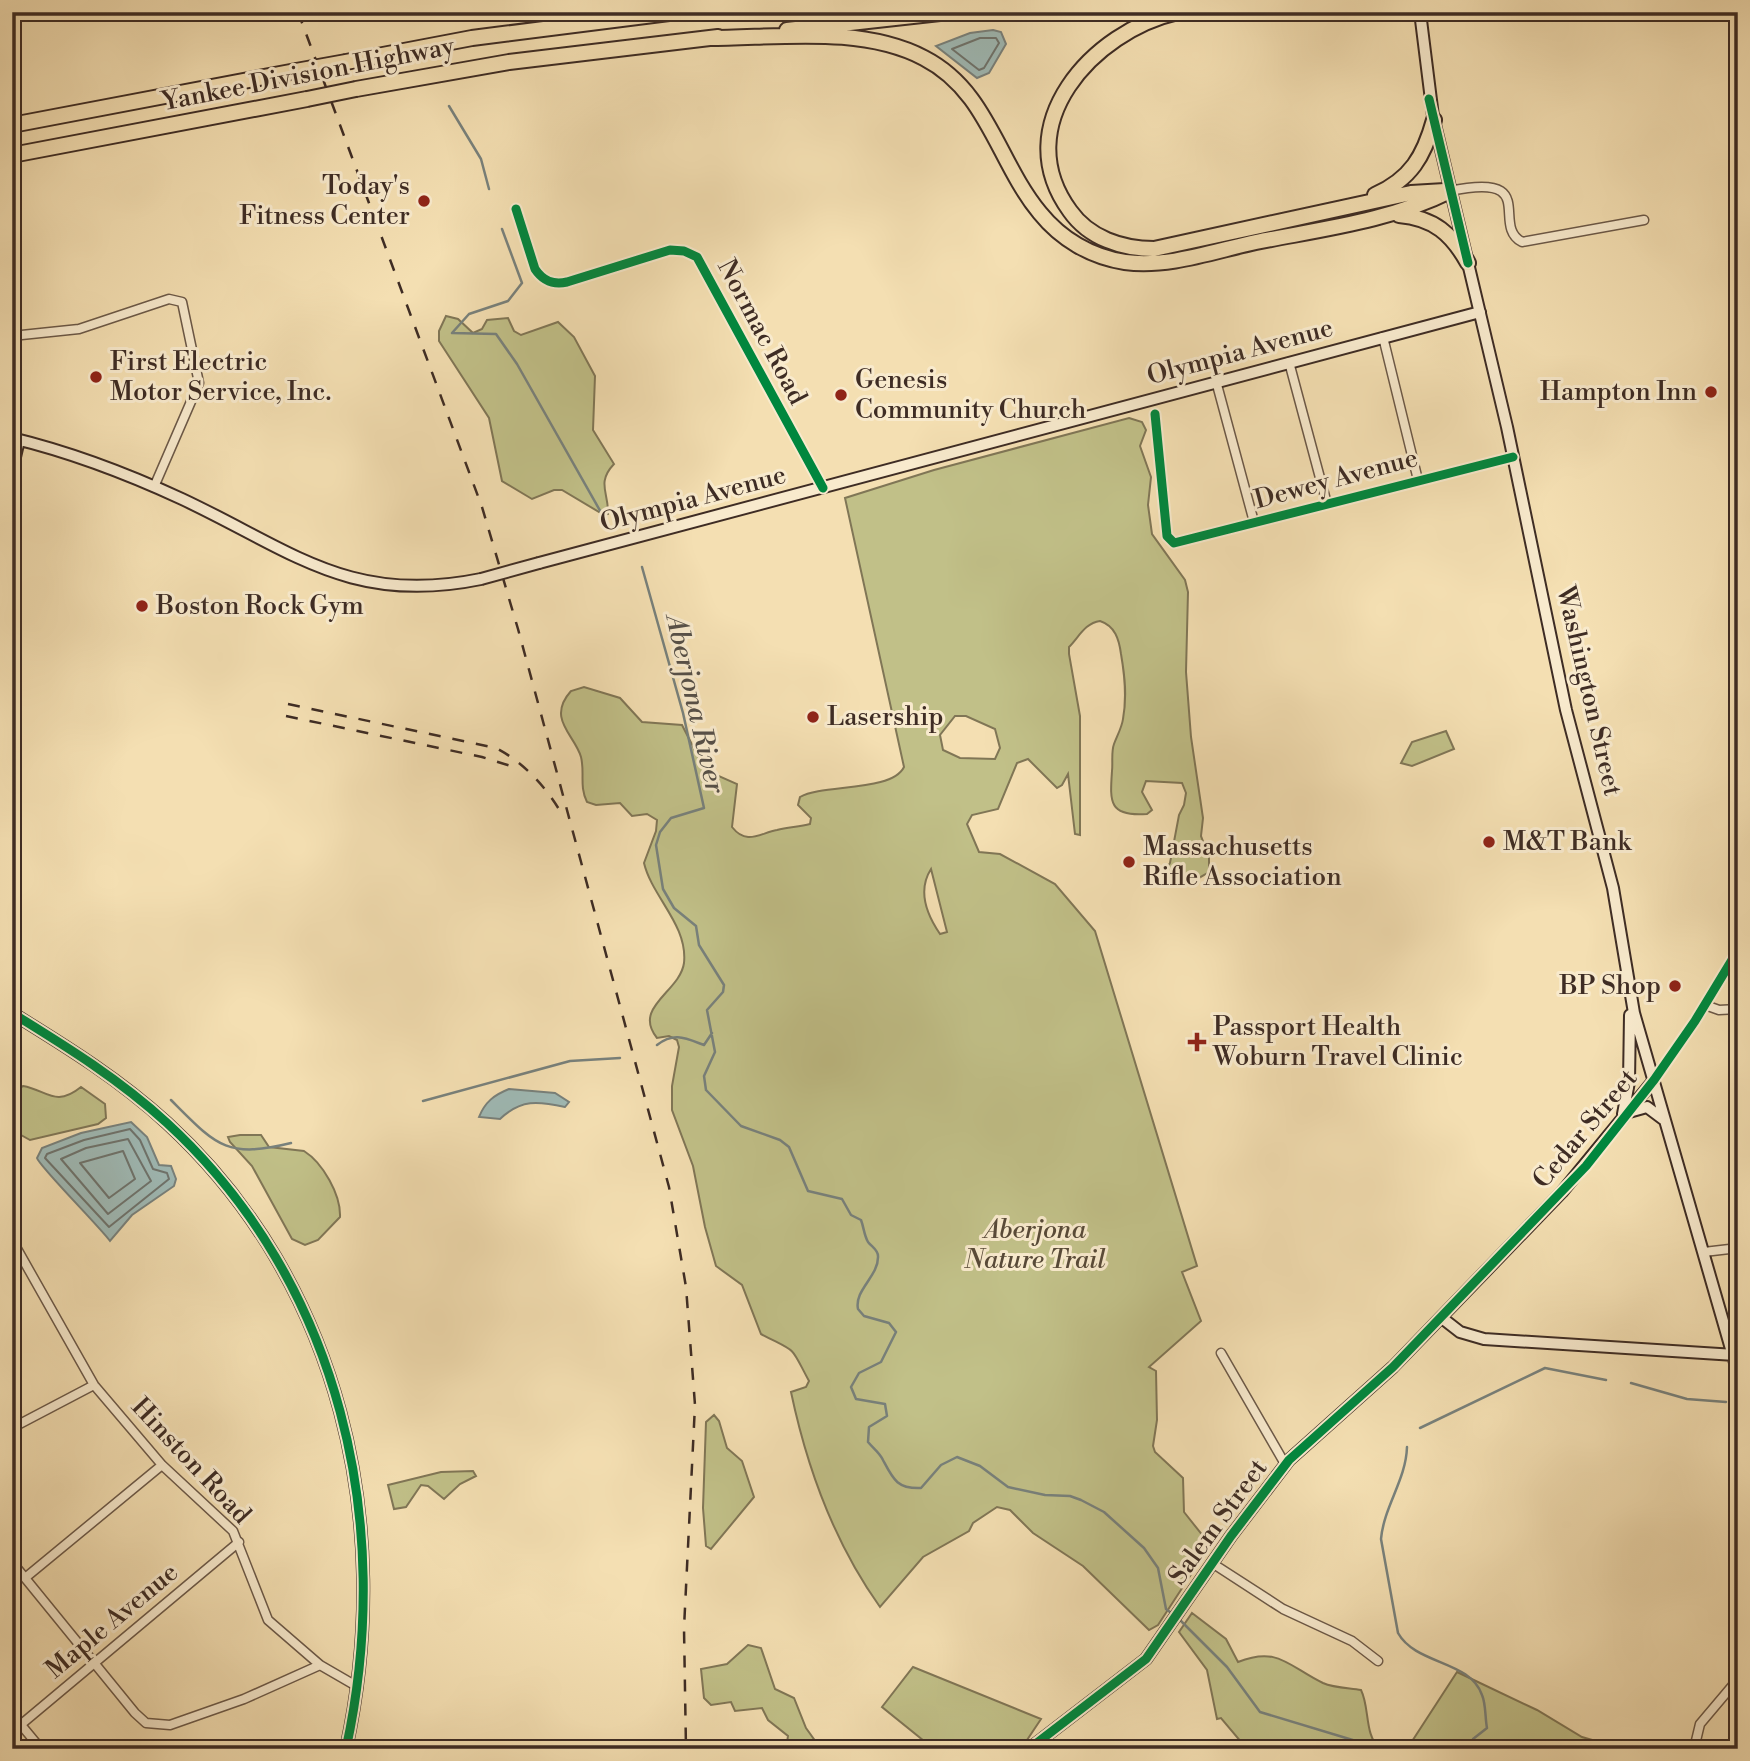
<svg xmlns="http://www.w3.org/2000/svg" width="1750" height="1761" viewBox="0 0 1750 1761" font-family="'Libre Bodoni',serif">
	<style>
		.green { fill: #c1c088; stroke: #807656; stroke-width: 2; fill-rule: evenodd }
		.water { fill: #9fbab6; stroke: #78817c; stroke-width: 2 }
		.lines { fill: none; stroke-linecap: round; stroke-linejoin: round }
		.shore { stroke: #6e736d; stroke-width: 2 }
		.stream { stroke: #78817c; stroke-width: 2.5 }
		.street-casing { stroke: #6c5948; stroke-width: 11 }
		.secondary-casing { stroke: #3e2c24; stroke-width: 14 }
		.highway-casing { stroke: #3e2c24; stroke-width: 18 }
		.street { stroke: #f8eacd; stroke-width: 8 }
		.secondary { stroke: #f8eacd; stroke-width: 10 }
		.highway { stroke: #f4dfb2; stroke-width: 14 }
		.rail { stroke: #3e2c24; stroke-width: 2.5; stroke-dasharray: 12 12; stroke-linecap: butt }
		.secondary-bridge-casing { stroke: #3e2c24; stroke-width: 14; stroke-linecap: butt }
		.highway-bridge-casing { stroke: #3e2c24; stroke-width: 18; stroke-linecap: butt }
		.secondary-bridge { stroke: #f8eacd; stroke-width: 10 }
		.highway-bridge { stroke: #f4dfb2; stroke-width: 14 }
		.cycleway-casing { stroke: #f8eacd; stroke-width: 13 }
		.cycleway { stroke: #00873e; stroke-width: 9 }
		.poi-dot { fill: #8f2418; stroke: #f8eacd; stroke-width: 2.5 }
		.labels { text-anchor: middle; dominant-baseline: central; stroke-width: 6; stroke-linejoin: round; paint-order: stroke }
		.street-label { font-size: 26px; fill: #3e2c24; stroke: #f8eacd }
		.poi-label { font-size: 26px; fill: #3e2c24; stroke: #f8eacd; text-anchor: start }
		.park-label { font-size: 26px; font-style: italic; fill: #584a38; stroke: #f8eacd }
		.water-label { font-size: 28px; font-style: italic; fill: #565048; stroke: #f8eacd }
	</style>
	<rect width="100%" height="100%" fill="#f4dfb2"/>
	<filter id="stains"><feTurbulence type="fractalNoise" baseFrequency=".00286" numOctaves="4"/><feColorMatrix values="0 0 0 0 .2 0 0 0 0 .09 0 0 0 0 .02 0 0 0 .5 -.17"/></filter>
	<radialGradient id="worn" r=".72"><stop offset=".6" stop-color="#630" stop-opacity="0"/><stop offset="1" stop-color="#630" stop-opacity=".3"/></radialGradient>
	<!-- green -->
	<path class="green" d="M446,316l12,3 15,14 9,-4 5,-9 21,-2 6,13 7,4 37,-13 16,15 21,39 -2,54 21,34c-18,19 -5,29 -6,50l-4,1 -42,-25h-8l-22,9 -30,-18 -13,-63 -50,-77v-10z
		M1129,418l13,4 4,8 -6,16 11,31 -3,28 4,29 33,46 3,12 -2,80 5,65 12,81 -2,18 8,21v15c-17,10 -26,18 -48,12l-1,-3 10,-18 9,-48 5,-10 2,-12 -4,-10 -36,-2 -4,11 10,18 -5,4c-39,3 -37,-13 -35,-43 1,-8 -1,-19 2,-27 3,-8 8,-17 9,-25 4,-22 2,-42 -2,-65 -2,-15 -6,-28 -21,-33 -15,2 -21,16 -31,26v7l11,62v119l-5,-1 -7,-60 -6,11 -5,3 -29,-29 -11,4 -19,46 -26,6 -5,9 12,28 21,2 55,30 40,47 102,335 -15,6 19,49 -52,46 7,4 1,49 -4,26 2,6 28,26 1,34 19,24 2,17 -47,72 -9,5 -66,-64 -50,-33 -23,-23 -13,-3 -24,16 -4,8 -46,26 -43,50c-45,-63 -73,-139 -89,-215l15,-5 3,-6c-20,-37 -10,-27 -48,-47l-19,-49 -26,-19 -11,-39 -12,-61 -21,-56v-24l7,-39 -2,-7 -8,-4 -12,2c-25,-31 23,-46 27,-75 4,-38 -32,-66 -40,-100l12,-32 1,-11 -10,-6 -15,2 -12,-13 -24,2 -9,-3c-8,-16 -2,-29 -6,-45 -6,-22 -35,-38 -10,-66l13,-4 36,11 22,24 40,3 23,45 32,14 -5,43c15,19 28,6 45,3 11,-3 22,-3 33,-6l1,-6 -13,-13 2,-8c22,-13 92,-5 104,-30l-59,-269 89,-28zM955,716h11l29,13 5,19 -5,11 -35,-1 -17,-8 -3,-15zM931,869l16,63 -7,2c-13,-19 -23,-43 -9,-65z
		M1446,731l8,18 -42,17 -11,-3 11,-21z
		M23,1086c24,4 32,22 58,1l24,17 1,14 -8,6 -68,16 -18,-10v-36z
		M240,1135h21l8,12 35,4c19,12 37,44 36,66l-22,23 -13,5 -13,-6 -40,-73 -22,-24 -2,-5z
		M714,1415l5,6 8,27 15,13 12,36 -43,52 -5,-3 -3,-38 3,-86z
		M441,1472l32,-1 3,5 -16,8 -16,15 -16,-13 -7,-1 -15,22 -12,2 -6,-24z
		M1192,1613l34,26 12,23c40,-16 50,4 85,21 11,5 26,5 38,7 9,18 3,45 19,59h-133l-26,-31 -4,1 -10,-49 -28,-38z
		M748,1645l13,3 14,41 19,9 12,30 15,21h-35l2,-13 -20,-16 -6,-12 -27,3 -4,-9 -20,3 -7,-7 -3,-29 26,-5z
		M913,1667l128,52 -20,30h-87l-52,-42z
		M1457,1672l80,38 45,27 41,12h-216z"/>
	<!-- water -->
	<path class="water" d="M993,30l8,2 5,12 -17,29 -12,5 -41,-32 34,-13z
		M509,1089l46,4 14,9 -4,5c-27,-6 -44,-8 -65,12l-21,-2c6,-15 15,-22 30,-28z
		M131,1122l16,15 12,28 12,1 5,13 -2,7 -42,29 -22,26c-11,-15 -71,-75 -73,-83l5,-10 39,-15z"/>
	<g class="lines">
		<!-- shore -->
		<path class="shore" d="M980,38h16l3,5 -15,25 -5,2 -27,-21z
			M130,1129l10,11 13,29 14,4 2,6 -60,48 -64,-69 2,-4 37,-14z
			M128,1139l23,42 -43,33 -47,-55 25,-11z
			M123,1151l12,28 -26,19 -29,-35z"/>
		<!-- stream -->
		<path class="stream" d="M449,106l32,53 8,30
			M502,229l20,54 -14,18 -39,13 -17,19 44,1 21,30 94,166
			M642,567l41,146 21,95 -33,10 -11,14 -4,13 7,44 11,19 22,18 3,19 25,40 -1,7 -16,18 8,42 -11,24 2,14 35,36 39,14 9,7 19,44 34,8 9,16 10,5c3,8 3,15 7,22 4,5 10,8 10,14 1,20 -24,34 -20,53l6,7 25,7 7,9 -15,30 -22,11 -8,14 5,12 29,5 2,12 -18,11 -1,15c5,6 12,11 15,18 10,19 14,29 38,28l20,-23 16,-8 23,9 28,21 37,8 25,1 11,4 23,12 40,36 14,20 8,41 8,6
			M657,1045c17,-13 28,-7 47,0l8,-12
			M171,1100c45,45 55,59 120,43
			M423,1101l147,-40 50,-3
			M1631,1383l56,16 39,3
			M1420,1428l125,-60 61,12
			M1407,1447c-1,33 -23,59 -26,92l17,94c18,32 72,27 84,62 4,9 3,23 5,33l-14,11 -1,10
			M1179,1619l48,48 33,45 96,29 6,8"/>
		<!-- street casing -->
		<g class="street-casing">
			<path id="street" d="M1450,191c91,-19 40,34 72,51l122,-22
				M516,209l19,60c8,12 18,16 32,13l103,-32 14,1 13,6 126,231
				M12,336l67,-7 90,-30 13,3 17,81 -45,104
				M1383,337l35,143
				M1289,362l38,142
				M1216,381l38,141
				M1155,414l12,122 7,7 339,-86
				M1705,1005l14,5 19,-1
				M1654,1080l41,-59 43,-71
				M12,1240l82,145 68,80 71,66 35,89 52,45 38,22
				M1704,1252l34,-4
				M1221,1353l64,111
				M12,1428l82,-43
				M12,1562l123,151 11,10 24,2 74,-26 76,-34
				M1212,1563l71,46 69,32 26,20
				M25,1578l137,-113
				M12,1714l29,35
				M12,1732l227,-190
				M1694,1749l6,-25 38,-45"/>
		</g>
		<!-- secondary casing -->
		<g class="secondary-casing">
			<path id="secondary" d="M1420,12l13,104 74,311 59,283 47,178 21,125 104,360
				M12,438c58,14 116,36 170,61 109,51 168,107 299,80
				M12,470l7,-30
				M539,563l941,-251
				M12,1013c55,34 107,66 155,110 174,160 228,401 179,626
				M1629,1112l18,-5 16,12
				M1623,1114l6,-32 1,-67
				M1442,1318l18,14 24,7 251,16
				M1029,1749l117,-90 85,-123 58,-76 104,-93 169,-175 92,-112"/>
		</g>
		<!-- highway casing -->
		<g class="highway-casing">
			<path id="highway" d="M1178,12c-85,19 -171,113 -108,199 19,27 52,38 84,38l257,-56 34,-2
				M787,30l162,-18
				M709,38c68,0 152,-13 215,20 64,33 73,103 116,155 21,26 51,44 85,49 43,6 89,-11 131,-20 65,-13 134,-21 194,-51
				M346,62l126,-24 205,-26
				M356,89l153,-27 209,-25
				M12,125l284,-54
				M12,155l295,-56
				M1375,195c36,-16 49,-39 59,-75
				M1399,215c35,3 53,19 69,48"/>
		</g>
		<!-- street -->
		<use href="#street" class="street"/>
		<!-- secondary -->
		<use href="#secondary" class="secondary"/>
		<!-- highway -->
		<use href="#highway" class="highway"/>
		<!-- rail -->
		<path class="rail" d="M298,12l184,495 36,122 151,558 17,100 9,118 -11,223 2,121
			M288,704l208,44c29,15 53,42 68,70
			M286,716l196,41 32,10"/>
		<!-- secondary-bridge casing -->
		<g class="secondary-bridge-casing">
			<path id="secondary-bridge" d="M481,579l58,-16"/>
		</g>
		<!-- highway-bridge casing -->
		<g class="highway-bridge-casing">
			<path id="highway-bridge" d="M296,71l50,-9
				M307,99l49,-10"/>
		</g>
		<!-- secondary-bridge -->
		<use href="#secondary-bridge" class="secondary-bridge"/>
		<!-- highway-bridge -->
		<use href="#highway-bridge" class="highway-bridge"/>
		<!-- cycleway casing -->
		<g class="cycleway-casing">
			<path id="cycleway" d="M1429,99l39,164
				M516,209l19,60c8,12 18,16 32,13l103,-32 14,1 13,6 126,231
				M1155,414l12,122 7,7 339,-86
				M12,1013c55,34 107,66 155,110 174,160 228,401 179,626
				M1029,1749l117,-90 85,-123 58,-76 104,-93 193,-201 68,-86 41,-59 43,-71"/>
		</g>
		<!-- cycleway -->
		<use href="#cycleway" class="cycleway"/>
	</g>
	<!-- markers -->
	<g class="poi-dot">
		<circle cx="424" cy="201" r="7"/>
		<circle cx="96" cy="377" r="7"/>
		<circle cx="1711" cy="392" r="7"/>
		<circle cx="841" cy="395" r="7"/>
		<circle cx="142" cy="606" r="7"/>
		<circle cx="813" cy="717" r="7"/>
		<circle cx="1489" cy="842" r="7"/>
		<circle cx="1129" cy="862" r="7"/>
		<circle cx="1675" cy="986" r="7"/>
		<path d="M1193.5 1031.5h7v7h7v7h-7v7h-7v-7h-7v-7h7z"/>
	</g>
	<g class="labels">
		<!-- street labels -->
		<g class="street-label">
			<text transform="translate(308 74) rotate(-11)">Yankee Division Highway</text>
			<text transform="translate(762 332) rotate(62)">Normac Road</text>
			<text transform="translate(1240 352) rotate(-15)">Olympia Avenue</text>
			<text transform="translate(1336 479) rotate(-15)">Dewey Avenue</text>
			<text transform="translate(693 499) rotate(-15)">Olympia Avenue</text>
			<text transform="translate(1589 691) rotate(77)">Washington Street</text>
			<text transform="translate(1585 1129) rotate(-50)">Cedar Street</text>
			<text transform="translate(191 1461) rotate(47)">Hinston Road</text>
			<text transform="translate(1218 1522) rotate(-54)">Salem Street</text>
			<text transform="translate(112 1621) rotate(-40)">Maple Avenue</text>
		</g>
		<!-- poi labels -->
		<g class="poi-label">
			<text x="410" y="186" text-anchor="end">Today's<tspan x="410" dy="30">Fitness Center</tspan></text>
			<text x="110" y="362">First Electric<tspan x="110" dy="30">Motor Service, Inc.</tspan></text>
			<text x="855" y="380">Genesis<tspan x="855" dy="30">Community Church</tspan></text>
			<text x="1697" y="392" text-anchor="end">Hampton Inn</text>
			<text x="156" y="606">Boston Rock Gym</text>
			<text x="827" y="717">Lasership</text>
			<text x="1503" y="842">M&amp;T Bank</text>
			<text x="1143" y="847">Massachusetts<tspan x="1143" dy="30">Rifle Association</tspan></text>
			<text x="1661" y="986" text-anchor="end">BP Shop</text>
			<text x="1213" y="1027">Passport Health<tspan x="1213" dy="30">Woburn Travel Clinic</tspan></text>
		</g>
		<!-- park labels -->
		<g class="park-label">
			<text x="1035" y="1230">Aberjona<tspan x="1035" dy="30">Nature Trail</tspan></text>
		</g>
		<!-- water labels -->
		<g class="water-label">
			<text transform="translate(695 704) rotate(77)">Aberjona River</text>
		</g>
	</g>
	<!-- margin -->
	<rect width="1750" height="1761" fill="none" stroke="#f4dfb2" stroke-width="42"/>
	<rect x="14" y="14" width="1722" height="1733" fill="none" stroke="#3e2c24" stroke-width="3.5"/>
	<rect x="21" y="21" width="1708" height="1719" fill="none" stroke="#3e2c24" stroke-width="2"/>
	<rect width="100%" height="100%" filter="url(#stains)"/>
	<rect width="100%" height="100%" fill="url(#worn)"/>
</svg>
